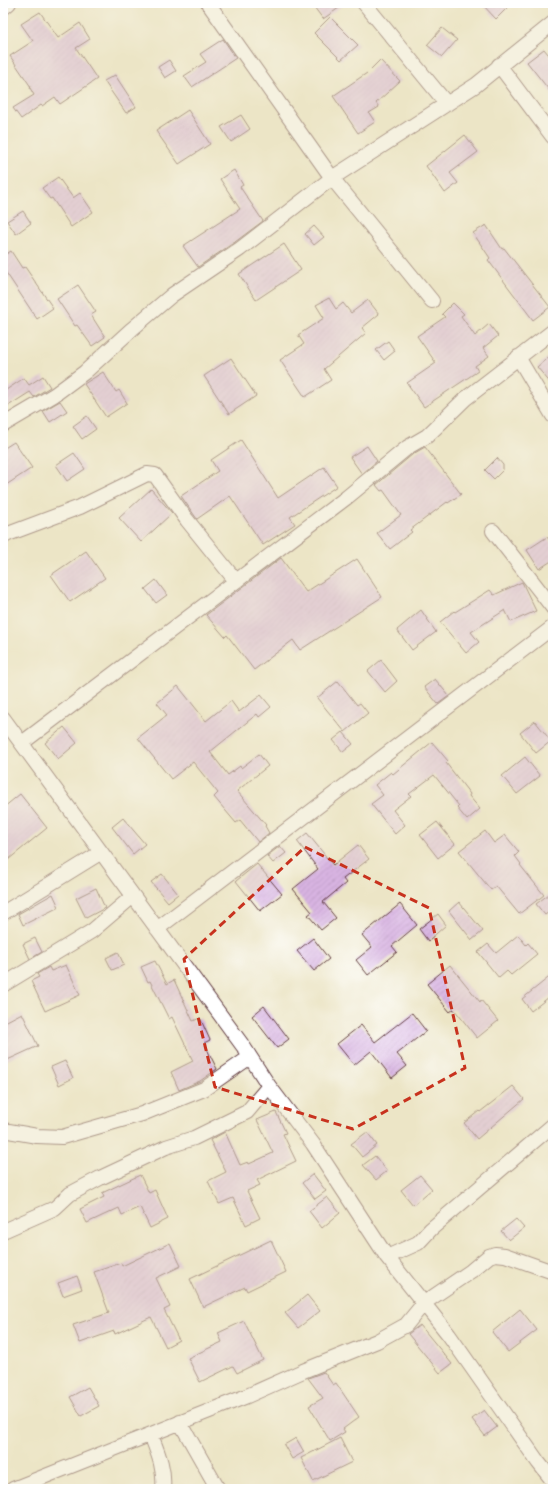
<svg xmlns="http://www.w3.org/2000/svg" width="556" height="1492" viewBox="0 0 556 1492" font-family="Alegreya,serif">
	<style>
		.building { fill: url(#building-hatch) }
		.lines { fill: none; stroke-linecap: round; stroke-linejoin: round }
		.street-casing { stroke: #623d42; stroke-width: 16 }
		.street { stroke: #fff; stroke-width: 14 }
		.marked { fill: none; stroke: #c8321e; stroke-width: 3; stroke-dasharray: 8 5; stroke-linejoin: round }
	</style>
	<defs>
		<pattern id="building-hatch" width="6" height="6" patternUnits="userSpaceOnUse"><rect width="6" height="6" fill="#d8b4e2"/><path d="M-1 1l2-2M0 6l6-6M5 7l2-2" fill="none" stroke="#bb9ac2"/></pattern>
	</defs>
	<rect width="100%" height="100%" fill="#fff"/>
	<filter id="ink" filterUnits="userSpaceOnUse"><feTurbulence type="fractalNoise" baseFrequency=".025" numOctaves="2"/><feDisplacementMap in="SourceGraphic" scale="8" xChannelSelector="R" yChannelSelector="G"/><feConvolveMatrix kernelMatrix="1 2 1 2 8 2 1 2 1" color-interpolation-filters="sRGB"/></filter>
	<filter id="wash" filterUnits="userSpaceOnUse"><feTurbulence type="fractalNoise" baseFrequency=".012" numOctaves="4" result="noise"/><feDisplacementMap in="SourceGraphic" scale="16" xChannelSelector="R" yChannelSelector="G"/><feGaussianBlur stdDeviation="0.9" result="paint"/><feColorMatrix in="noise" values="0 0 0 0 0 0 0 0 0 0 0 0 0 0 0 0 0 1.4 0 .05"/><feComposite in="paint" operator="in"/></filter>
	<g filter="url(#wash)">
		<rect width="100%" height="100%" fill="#ece5c6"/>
		<g id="blocks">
			<!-- building -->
			<path class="building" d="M311,3h35l-23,16z
				M481,3h31l-16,16z
				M40,12l18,26 22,-15 10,16 -14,9 21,31 -37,25 -5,-7 -13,9 -1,-1 -20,14 -8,-11 21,-13 -4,-7 1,-1 -21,-31 23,-15 -12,-17z
				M330,17l28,28 -17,15 -27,-27z
				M442,28l15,12 -15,17 -15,-12z
				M223,39l13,19 -44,29 -8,-11 22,-14 -6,-8z
				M544,49l9,11v35l-26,-33z
				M169,60l7,11 -11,7 -7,-11z
				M380,60l20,21 -24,22 3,4 -10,6 6,9 -17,11 -25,-37 34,-23z
				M115,75l21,32 -10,6 -22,-32z
				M188,110l22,34 -31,20 -23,-33z
				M241,115l9,14 -19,13 -10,-15z
				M465,135l13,17 -28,21 8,10 -13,10 -19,-27z
				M234,170l9,15 -3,2 23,34 -28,21 -37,25 -15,-21 57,-37 -20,-30z
				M58,177l15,21 7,-5 13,19 -22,15 -19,-29 -2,1 -8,-11z
				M23,211l8,12 -15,11 -9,-13z
				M486,225l16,24 2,-1 46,59 -17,13 -45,-60 2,-2 -17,-25z
				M314,226l10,11 -10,8 -9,-11z
				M284,244l17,26 -45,30 -17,-26z
				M11,251l11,17 3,-1 28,41 -16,11 -34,-51v-12z
				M78,285l18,27 -5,3 14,22 -13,9 -15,-21 -2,1 -18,-27z
				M329,298l7,11 7,-6 8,10 17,-13 11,14 -17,14 4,5 -42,36 7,11 -26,17 -25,-37 24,-16 -6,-9 26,-17 -8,-13z
				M453,303l11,11 -3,2 14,20 14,-12 9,12 -15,12 6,8 -14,10 3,5 -54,36 -17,-24 29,-20 -19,-27 28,-19 -3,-3z
				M388,341l7,10 -11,9 -8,-10z
				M553,353v33l-16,-19z
				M231,358l25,38 -27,18 -25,-38z
				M103,372l13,20 3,-2 8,13 -21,14 -22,-33z
				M43,376l7,11 -16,10 -4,-5 -22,14 -5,-6v-8l21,-14 5,7z
				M60,401l7,10 -17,11 -7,-11z
				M87,416l9,13 -14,10 -9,-13z
				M241,440l37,58 46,-31 13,19 -47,31 5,7 -32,21 -33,-49 -33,23 -16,-23 37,-25 -7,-11z
				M14,442l18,26 -29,19v-38z
				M367,446l10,15 -15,13 -12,-17z
				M425,447l36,47 -13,9 -1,-1 -37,28 2,2 -22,17 -13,-16 24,-18 -18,-25 -2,1 -5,-6 37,-31z
				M74,453l11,16 -18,12 -11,-16z
				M497,458l6,7v5l-9,9 -9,-9z
				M151,489l21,24 -31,29 -22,-24z
				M547,537l6,8v15l-14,9 -12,-19z
				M86,551l19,27 -35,24 -19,-27z
				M281,558l25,34 51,-33 25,38 -82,53 -7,-10 -39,30 -27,-35 -2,2 -19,-22z
				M156,580l11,15 -11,8 -11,-14z
				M522,582l14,29 -25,11 -6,-12 -34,22 8,10 -13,11 -26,-31 14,-11 1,1 35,-22 4,5z
				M421,610l15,22 -24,18 -15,-20z
				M381,660l16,21 -12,11 -17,-21z
				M435,679l14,17 -11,8 -14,-17z
				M338,681l19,24 3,-2 8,10 -23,19 -28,-34z
				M178,686l28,35 25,-20 8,11 22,-17 10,12 -12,10 -2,-3 -47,38 18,23 12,-9 1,2 18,-14 9,12 -31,25 29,34 -1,1 4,7 -11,9 -18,-22 -4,3 -22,-26 4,-4 -25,-31 -22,17 -33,-41 29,-23 -10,-12z
				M535,721l16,20 -15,12 -16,-20z
				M64,727l13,16 -19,16 -13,-16z
				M343,732l10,12 -10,8 -10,-12z
				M432,742l16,19 -2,2 24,31 -1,2 11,13 -13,11 -10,-12 2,-2 -25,-31 -25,19 2,2 -18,14 12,15 -10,9 -24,-30 12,-9 -8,-10 16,-13 2,2z
				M525,757l15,19 -23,18 -15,-18z
				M20,794l27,34 -44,36v-56z
				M123,818l22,26 -12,10 -21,-27z
				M437,822l18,22 -17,14 -18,-23z
				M485,831l9,12 11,-8 14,17 -4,4 6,8 -1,1 24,30 -25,19 -23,-28 -5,4 -32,-39z
				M307,833l26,32 25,-20 11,14 -26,20 3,4 -23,19 13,16 -15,12 -13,-15 4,-3 -19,-23 25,-20 -21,-28z
				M280,846l6,7 -13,10 -6,-7z
				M257,864l25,30 -22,17 -24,-30z
				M162,874l16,20 -10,8 -17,-20z
				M96,888l9,20 -19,10 -10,-20z
				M553,891v18l-8,6 -9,-11z
				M53,894l6,13 -36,18 -5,-11z
				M459,902l24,29 -11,9 -23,-29z
				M400,904l17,21 -25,21 5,6 -29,23 -12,-15 16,-13 -10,-12z
				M438,914l8,11 -18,16 -9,-12z
				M518,935l8,10 2,-2 9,11 -26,21 -4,-4 -8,7 -21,-26 10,-8 8,9z
				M35,938l7,14 -12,7 -7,-15z
				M313,938l16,21 -15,12 -17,-20z
				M118,952l6,13 -12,5 -6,-12z
				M155,961l12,23 7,-4 19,41 7,-3 10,22 -6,3 13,26 -17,12 -21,9 -8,-18 22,-11 -21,-44 -3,2 -19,-38 -2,1 -7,-15z
				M66,965l14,30 -35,16 -14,-30 8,-4 -2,-3 12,-7 2,4z
				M450,965l30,37 1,-2 17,21 -21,17 -23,-29 -4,3 -23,-28z
				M553,974v20l-22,17 -9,-12z
				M264,1006l25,33 -12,9 -25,-32z
				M22,1013l16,33 -35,16v-39z
				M412,1013l14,18 -29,23 10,12 -15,12 -21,-27 -17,14 -17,-21 24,-19 14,17z
				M65,1061l8,17 -14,7 -8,-18z
				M513,1086l11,13 -47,40 -13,-16 15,-12 1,1z
				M276,1112l10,21 -3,1 13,27 -39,19 3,5 -13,6 13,27 -14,7 -13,-27 -14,6 -11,-23 18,-9 -16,-32 15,-8 15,33 8,-3 1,2 24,-11 -16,-33z
				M367,1132l10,13 -15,12 -11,-13z
				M375,1156l12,15 -11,9 -13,-15z
				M313,1174l13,17 -11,8 -13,-16z
				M140,1175l9,18 6,-3 13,29 -18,9 -10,-21 -18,8 -3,-7 -32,15 -7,-14 24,-12 -2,-4z
				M420,1175l12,14 -19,16 -12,-15z
				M327,1197l13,16 -18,15 -13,-17z
				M516,1219l8,9 -15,12 -8,-9z
				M271,1240l15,32 -39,19 -2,-4 -42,20 -13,-28z
				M170,1243l11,23 -25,12 14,29 -6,3 15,30 -13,7 -15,-30 -36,17 -1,-3 -34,12 -7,-18 36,-12 -15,-41 27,-9 1,3z
				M77,1276l5,13 -19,7 -5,-13z
				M307,1295l13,16 -22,17 -13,-15z
				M520,1309l17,21 -29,22 -16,-20z
				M244,1321l19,39 -26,13 -4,-7 -33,16 -12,-24 34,-16 -4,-9z
				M420,1325l32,39 -12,9 -32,-39z
				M324,1372l9,13 3,-2 23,34 -16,12 2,3 -15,9 -21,-35 14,-8 -15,-20z
				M88,1387l11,19 -18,10 -11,-19z
				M484,1410l13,17 -12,9 -13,-17z
				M296,1438l8,14 -12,7 -8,-14z
				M340,1438l12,24 -39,19 -12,-23z"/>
		</g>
	</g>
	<g filter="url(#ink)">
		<use href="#blocks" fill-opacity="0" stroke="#623d42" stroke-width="1"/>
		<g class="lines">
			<!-- street casing -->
			<g class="street-casing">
				<path id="street" d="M208,3l124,175 100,123
					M364,3l83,101
					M3,8l6,-5
					M499,65l54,72
					M518,357l35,59
					M3,425l51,-30 31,-23 47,-43 40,-34 68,-46 92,-71 144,-93 77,-62
					M493,531l60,77
					M3,537l5,-3 72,-27 67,-33 8,1 32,45 49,61
					M3,718l240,328 26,40 44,58 74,113 62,78 89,127 15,19
					M22,743l324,-245 62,-51 19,-11 38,-37 88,-68
					M3,913l97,-60
					M157,929l396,-302
					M3,985l89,-54 41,-35
					M3,1130l34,6 25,1 80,-23 62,-25 46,-32
					M3,1231l52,-23 15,-14 30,-16 66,-31 28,-9 53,-26 22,-26
					M387,1257l31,-14 13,-14 122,-104
					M180,1422l38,67
					M151,1435c7,18 14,34 12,54
					M13,1489l234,-93 56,-25 74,-30 29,-16 18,-22 47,-32 18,-15 6,-2 10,1 48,17"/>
			</g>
			<!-- street -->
			<use href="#street" class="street"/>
		</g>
	</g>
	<!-- marked area -->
	<path d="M0 0H556V1492H0ZM305,847l124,61 36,160 -112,61 -138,-42 -31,-128z" fill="#ece5c6" fill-opacity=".55" fill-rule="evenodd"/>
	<path class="marked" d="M305,847l124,61 36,160 -112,61 -138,-42 -31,-128z"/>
	<!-- margin -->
	<rect width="556" height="1492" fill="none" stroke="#fff" stroke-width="16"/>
</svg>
